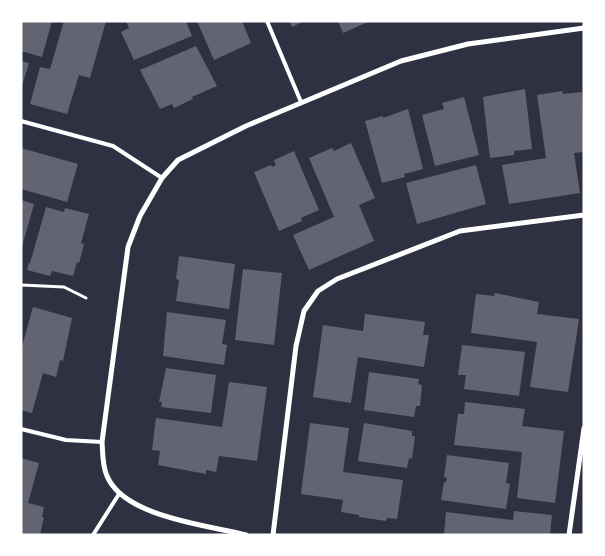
<svg xmlns="http://www.w3.org/2000/svg" width="605" height="556" viewBox="0 0 605 556" font-family="Poppins,sans-serif">
	<style>
		.building { fill: #626471 }
		.lines { fill: none; stroke-linecap: round; stroke-linejoin: round }
		.path { stroke: #fff; stroke-width: 3 }
		.service { stroke: #fff; stroke-width: 4 }
		.minor { stroke: #fff; stroke-width: 5 }
	</style>
	<rect width="100%" height="100%" fill="#2d3142"/>
	<!-- building -->
	<path class="building" d="M21,21h31l-10,36 -21,-6z
		M64,21h42l-16,57 -11,-3 -12,39 -37,-10 10,-37 10,2z
		M126,21h60l6,15 -58,24 -13,-28 8,-4z
		M197,21h45l9,22 -37,17z
		M289,21h15l-12,6z
		M338,21h32l-27,12z
		M196,46l21,40 -25,11 1,2 -19,9 -2,-4 -12,5 -20,-39z
		M21,61l8,2 -7,23h-1z
		M525,89l7,60 -18,2v4l-24,3 -7,-61z
		M562,91l1,3 19,-2 2,60 -10,1 6,40 -71,11 -7,-39 44,-7 -9,-63z
		M464,97l15,58 -44,11 -13,-51 22,-6 -2,-6z
		M408,109l15,60 -19,5 1,3 -23,6 -17,-62 18,-5v2z
		M351,143l24,55 -16,7 15,36 -65,29 -16,-35 41,-18 -25,-59 23,-10 2,3z
		M21,148l57,16 -11,38 -46,-13z
		M294,151l25,59 -18,8 1,3 -23,10 -25,-59 17,-7 1,2 4,-2 -2,-5z
		M476,165l10,39 -69,20 -11,-41z
		M21,200l13,4 -12,43h-1z
		M46,207l18,5 1,-4 24,6 -8,29 3,1 -5,19 -2,-1 -4,14 -21,-5 -2,5 -23,-6 2,-7h1z
		M179,256l56,8 -6,45 -53,-8 3,-21 -3,-1z
		M243,269l39,4 -8,72 -39,-5z
		M495,293l44,9 -2,12 42,5 -11,73 -38,-5 7,-45 -66,-9 5,-39 18,2z
		M33,307l39,11 -9,43 -3,-1 -4,17 -13,-4 -11,40 -11,-3v-60z
		M167,312l59,8 -4,24 5,1 -3,20 -61,-9z
		M365,314l60,8 -2,13h6l-5,32 -66,-10 -7,46 -38,-6 10,-72 40,6z
		M462,345l63,7 -6,44 -55,-7 2,-14h-8z
		M166,368l50,7 -5,38 -50,-6 1,-5h-3z
		M369,372l50,7 -1,5 4,1 -2,21h-4l-2,11 -50,-7z
		M229,382l38,5 -10,74 -38,-5 -3,16 -10,-2v4l-48,-9 2,-14 -8,-1 4,-32 66,9z
		M465,402l60,7 -3,17 42,5 -9,72 -38,-5 5,-46 -68,-7 4,-31h6z
		M310,423l39,5 -6,44 60,8 -6,39 -10,-1 -1,3 -27,-4v-2l-18,-3 2,-12 -42,-6z
		M364,423l48,8v5h3l-3,23 -3,-1 -2,10 -49,-7z
		M447,455l62,8 -3,20 4,1 -4,25 -65,-9 3,-18h2l1,-4 -3,-1z
		M21,458l18,5 -11,40 16,4 -2,10h2l-4,18h-19z
		M514,511l38,4 -2,20h-106l2,-23 67,8z"/>
	<g class="lines">
		<!-- path -->
		<path class="path" d="M21,285l43,2 22,11"/>
		<!-- service -->
		<path class="service" d="M267,21l34,81
			M21,121l92,25 49,32
			M21,429l45,11 36,2
			M93,535l26,-41"/>
		<!-- minor -->
		<path class="minor" d="M246,535c-39,-10 -122,-18 -139,-59 -5,-11 -4,-23 -5,-34l26,-195 12,-31 22,-38 16,-18 68,-34 155,-65 67,-17 116,-16
			M273,535l23,-189 8,-35 14,-20 19,-12 123,-48 124,-16
			M569,535l15,-107"/>
	</g>
	<!-- border -->
	<rect width="605" height="556" fill="none" stroke="#ffffff" stroke-width="45"/>
</svg>
